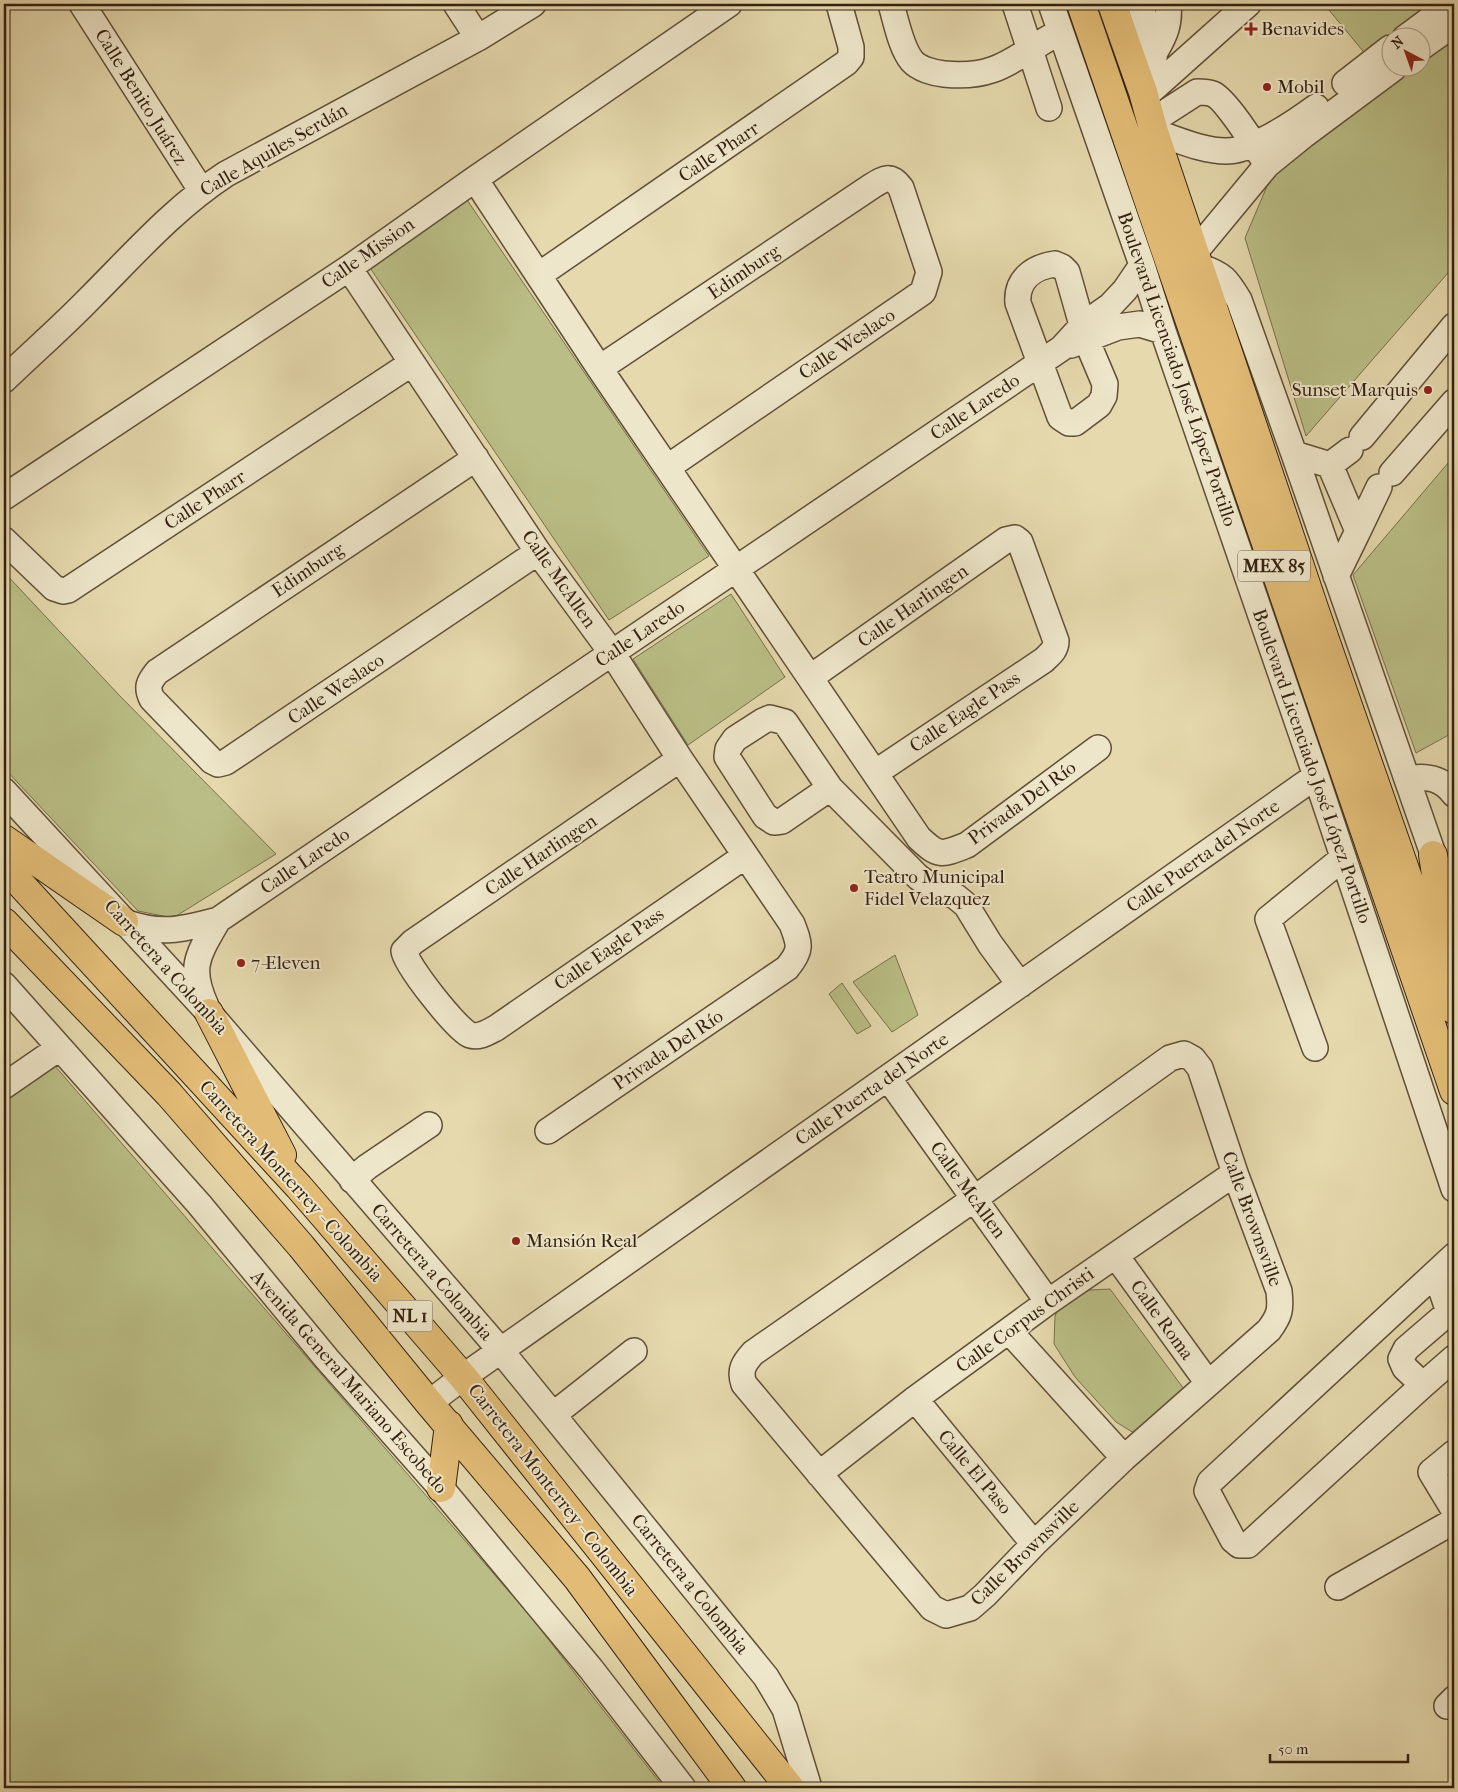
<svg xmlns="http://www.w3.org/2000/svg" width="1458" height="1792" viewBox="0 0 1458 1792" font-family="'IM FELL French Canon',serif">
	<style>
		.green { fill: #babe86; stroke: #77704c; fill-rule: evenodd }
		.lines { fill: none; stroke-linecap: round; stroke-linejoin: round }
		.minor-casing { stroke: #604f38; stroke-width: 28 }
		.major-casing { stroke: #342111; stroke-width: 30 }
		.highway-casing { stroke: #342111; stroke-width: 30 }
		.minor { stroke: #eee6ca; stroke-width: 25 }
		.major { stroke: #e2bc76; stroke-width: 28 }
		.highway { stroke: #e2bc76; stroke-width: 28 }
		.poi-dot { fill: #8f2418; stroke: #eee6ca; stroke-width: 2 }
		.labels { text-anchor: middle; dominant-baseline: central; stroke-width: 4; stroke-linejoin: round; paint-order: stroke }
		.shield { fill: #eee6ca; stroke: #6c5c48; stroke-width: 1 }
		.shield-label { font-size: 18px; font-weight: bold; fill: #342111 }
		.poi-label { font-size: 19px; fill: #342111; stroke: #eee6ca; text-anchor: start }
		.street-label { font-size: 19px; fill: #342111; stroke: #eee6ca }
	</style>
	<rect width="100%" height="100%" fill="#e5d9ad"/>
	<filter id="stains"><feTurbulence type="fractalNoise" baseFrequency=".004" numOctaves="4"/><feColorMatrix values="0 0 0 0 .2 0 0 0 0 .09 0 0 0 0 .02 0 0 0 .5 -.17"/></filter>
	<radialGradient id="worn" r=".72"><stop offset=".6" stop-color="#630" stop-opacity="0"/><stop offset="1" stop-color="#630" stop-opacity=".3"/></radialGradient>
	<!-- green -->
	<path class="green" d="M1324,4h130v262l-148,170 -61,-198 28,-66 118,-87zM1390,38h30v30h-30z
		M463,194l246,362 -100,64 -243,-358z
		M1454,456v276l-38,21 -63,-178z
		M4,572l115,123 157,159 -103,64 -35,-7 -134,-143z
		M731,594l54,83 -97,68 -55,-86z
		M895,955l23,60 -26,17 -39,-50z
		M842,983l29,43 -14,8 -28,-40z
		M55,1066l476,551 133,171h-660v-687z
		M1110,1289l74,100 -50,44 -18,-11 -41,-45 -21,-33 1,-28 6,-13 29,-13z"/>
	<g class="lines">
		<!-- minor casing -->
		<g class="minor-casing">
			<path id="minor" d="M82,4l119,186
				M456,4l22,34
				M891,4c5,17 10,44 21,57 7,8 22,12 32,13 56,6 71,-19 116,-42
				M1015,4l34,104
				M1051,4l91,261 21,66 153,445 138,413
				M1140,4l15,48 -2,11 -10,29
				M1405,38l46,-34
				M1420,48l34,-24
				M1155,52c10,-17 15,-28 13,-48
				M1345,83l45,-35
				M1144,97l104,-93
				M1152,121l45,-29c5,0 11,0 16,2 12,5 41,50 49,63
				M1154,132c23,7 48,19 72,19 27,0 68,-28 90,-44
				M475,179c42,63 83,127 125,190 106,156 213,312 319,469 20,19 23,17 48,7l131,-97
				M1195,252l72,-87 37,-30 90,-67
				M1055,264l7,3 5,5 19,67 19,45 -1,12 -5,9 -24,18h-6l-9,-6 -42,-114c-2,-23 15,-36 37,-39z
				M1200,267c23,7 27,13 39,33l55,154 146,420
				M349,268l189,284 74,101 68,106 112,165c8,21 10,26 -5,44l-239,163
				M539,275l307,-212 5,-6v-10l-12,-43
				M1071,345l47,-18 22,-3 23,7
				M600,368l272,-182c13,-8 19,-12 29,2l28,84 -6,20 -255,175
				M4,380c29,-28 59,-54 86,-82 44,-44 84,-90 136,-124l252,-136 55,-34
				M1362,437l92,-111
				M1294,454l36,11 28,66 -22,45
				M476,458l-319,214c-8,10 -11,15 -5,27l60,62 6,3 8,-2 312,-210
				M1330,465l20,-15
				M1392,473l62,-71
				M4,497l345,-229 126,-89 254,-175
				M1358,531l21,-44
				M4,540l50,48 9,3 5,-1 344,-227
				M811,677l195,-137 9,-2 5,4 36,99c0,9 -6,13 -12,19l-169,113
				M680,759l-267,183 -9,9c1,13 54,80 66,84 9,3 18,-3 26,-7l249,-172
				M1407,779c20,-4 35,-1 47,15
				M830,788l-48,33 -8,1 -9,-6 -38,-59 1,-8 7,-10 28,-18 7,-3 15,4 45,66 88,89 7,5 30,14 11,9 24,39 30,41
				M4,791l205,222 292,338 265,326 19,32 24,79
				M124,922c37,13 57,8 94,-2l844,-572 21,-23 27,-19 15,-16 17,-25
				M4,985l195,219 128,155 114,129 150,181 92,119
				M206,1006c-18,-39 -8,-51 12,-86
				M1315,1048l-47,-129 75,-61
				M1184,1054l9,5 7,9 35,105 44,118c2,19 1,24 -10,39l-145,128 -90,86 -49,51 -15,13 -24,7 -14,-7 -188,-224c-5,-14 0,-21 9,-31l221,-154 196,-141z
				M888,1078l160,224
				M4,1086l55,-38
				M352,1180l15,-13 62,-42
				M1116,1256l92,127
				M1436,1274l13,38 -43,37 -5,10 4,9 18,17 -175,160h-9l-6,-5 -26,-49 3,-9 244,-226
				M1009,1331l115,127
				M1423,1385l31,-27
				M915,1399l119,145
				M429,1403l34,-26 853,-601
				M553,1415l81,-64
				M1454,1453l-23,19 23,38
				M819,1474l96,-75 133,-97 187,-129
				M1338,1587l116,-66
				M1447,1706l7,-7"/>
		</g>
		<!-- major casing -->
		<g class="major-casing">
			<path id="major" d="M4,839l120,83
				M4,866l295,321 164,190 327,411
				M4,922l165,172 132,152 128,157 148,175 155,210
				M209,1013l73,142
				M441,1488l8,-63"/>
		</g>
		<!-- highway casing -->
		<g class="highway-casing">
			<path id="highway" d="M1081,4l373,1087
				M1112,4l31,88 11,40 161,479 139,399
				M1433,855l15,98"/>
		</g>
		<!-- minor -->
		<use href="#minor" class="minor"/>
		<!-- major -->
		<use href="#major" class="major"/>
		<!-- highway -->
		<use href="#highway" class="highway"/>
	</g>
	<!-- markers -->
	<g class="poi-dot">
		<path d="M1248.5 21.5h5v5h5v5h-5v5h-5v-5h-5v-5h5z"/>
		<circle cx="1267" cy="87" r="5"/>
		<circle cx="1428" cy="390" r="5"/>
		<circle cx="854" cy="888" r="5"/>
		<circle cx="241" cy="963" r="5"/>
		<circle cx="516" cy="1241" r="5"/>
	</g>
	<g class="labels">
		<!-- shield labels -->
		<g class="shield">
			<rect x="1238" y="550.5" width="72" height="31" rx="4"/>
			<rect x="387.5" y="1300.5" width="45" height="31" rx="4"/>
		</g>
		<g class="shield-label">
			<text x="1274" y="566">MEX 85</text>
			<text x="410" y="1316">NL 1</text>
		</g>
		<!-- poi labels -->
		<g class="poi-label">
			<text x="1261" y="29">Benavides</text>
			<text x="1277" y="87">Mobil</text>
			<text x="1418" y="390" text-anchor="end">Sunset Marquis</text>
			<text x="864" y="877">Teatro Municipal<tspan x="864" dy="22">Fidel Velazquez</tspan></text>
			<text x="251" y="963">7-Eleven</text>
			<text x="526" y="1241">Mansión Real</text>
		</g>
		<!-- street labels -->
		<g class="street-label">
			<text transform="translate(141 97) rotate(58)">Calle Benito Juárez</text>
			<text transform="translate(274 150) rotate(-30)">Calle Aquiles Serdán</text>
			<text transform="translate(719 152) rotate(-34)">Calle Pharr</text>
			<text transform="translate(368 253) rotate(-35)">Calle Mission</text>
			<text transform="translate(744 272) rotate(-34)">Edimburg</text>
			<text transform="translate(847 344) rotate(-34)">Calle Weslaco</text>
			<text transform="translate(1177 369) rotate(71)">Boulevard Licenciado José López Portillo</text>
			<text transform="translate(975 407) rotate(-34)">Calle Laredo</text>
			<text transform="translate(205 500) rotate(-33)">Calle Pharr</text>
			<text transform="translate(308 570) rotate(-34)">Edimburg</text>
			<text transform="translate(559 579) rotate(55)">Calle McAllen</text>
			<text transform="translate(913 606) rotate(-35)">Calle Harlingen</text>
			<text transform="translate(640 634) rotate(-34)">Calle Laredo</text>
			<text transform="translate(336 689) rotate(-34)">Calle Weslaco</text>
			<text transform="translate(965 712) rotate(-34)">Calle Eagle Pass</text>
			<text transform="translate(1312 766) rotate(71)">Boulevard Licenciado José López Portillo</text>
			<text transform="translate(1022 803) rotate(-36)">Privada Del Río</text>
			<text transform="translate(541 855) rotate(-34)">Calle Harlingen</text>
			<text transform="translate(1203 856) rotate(-35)">Calle Puerta del Norte</text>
			<text transform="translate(305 861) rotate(-34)">Calle Laredo</text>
			<text transform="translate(609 949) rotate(-35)">Calle Eagle Pass</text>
			<text transform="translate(166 967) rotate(48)">Carretera a Colombia</text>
			<text transform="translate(668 1050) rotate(-34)">Privada Del Río</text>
			<text transform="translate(872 1089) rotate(-35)">Calle Puerta del Norte</text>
			<text transform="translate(291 1181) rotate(48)">Carretera Monterrey - Colombia</text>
			<text transform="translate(968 1190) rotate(54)">Calle McAllen</text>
			<text transform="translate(1252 1219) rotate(70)">Calle Brownsville</text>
			<text transform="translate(432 1272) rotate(49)">Carretera a Colombia</text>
			<text transform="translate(1025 1320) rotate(-36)">Calle Corpus Christi</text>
			<text transform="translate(1162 1320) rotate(54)">Calle Roma</text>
			<text transform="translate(349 1382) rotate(49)">Avenida General Mariano Escobedo</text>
			<text transform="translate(975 1472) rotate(50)">Calle El Paso</text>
			<text transform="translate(553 1490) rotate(52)">Carretera Monterrey - Colombia</text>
			<text transform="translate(1025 1553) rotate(-44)">Calle Brownsville</text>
			<text transform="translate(690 1584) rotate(51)">Carretera a Colombia</text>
		</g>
	</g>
	<!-- margin -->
	<rect width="1458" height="1792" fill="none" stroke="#e5d9ad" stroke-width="20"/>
	<rect x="5" y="5" width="1448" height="1782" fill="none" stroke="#342111" stroke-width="2.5"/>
	<rect x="10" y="10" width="1438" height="1772" fill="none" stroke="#342111"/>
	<!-- north arrow -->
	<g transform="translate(1406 52) rotate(319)"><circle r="24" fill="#eee6ca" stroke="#a49780"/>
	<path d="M0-4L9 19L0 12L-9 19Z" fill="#8f2418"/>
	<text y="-8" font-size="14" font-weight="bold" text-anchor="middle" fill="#342111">N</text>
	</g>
	<!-- scale -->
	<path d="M1270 1754v8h138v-8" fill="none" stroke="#342111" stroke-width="2.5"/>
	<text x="1278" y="1754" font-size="15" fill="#342111" stroke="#eee6ca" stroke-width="4" paint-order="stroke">50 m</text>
	<rect width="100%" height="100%" filter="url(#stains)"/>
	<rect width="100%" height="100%" fill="url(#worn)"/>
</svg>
